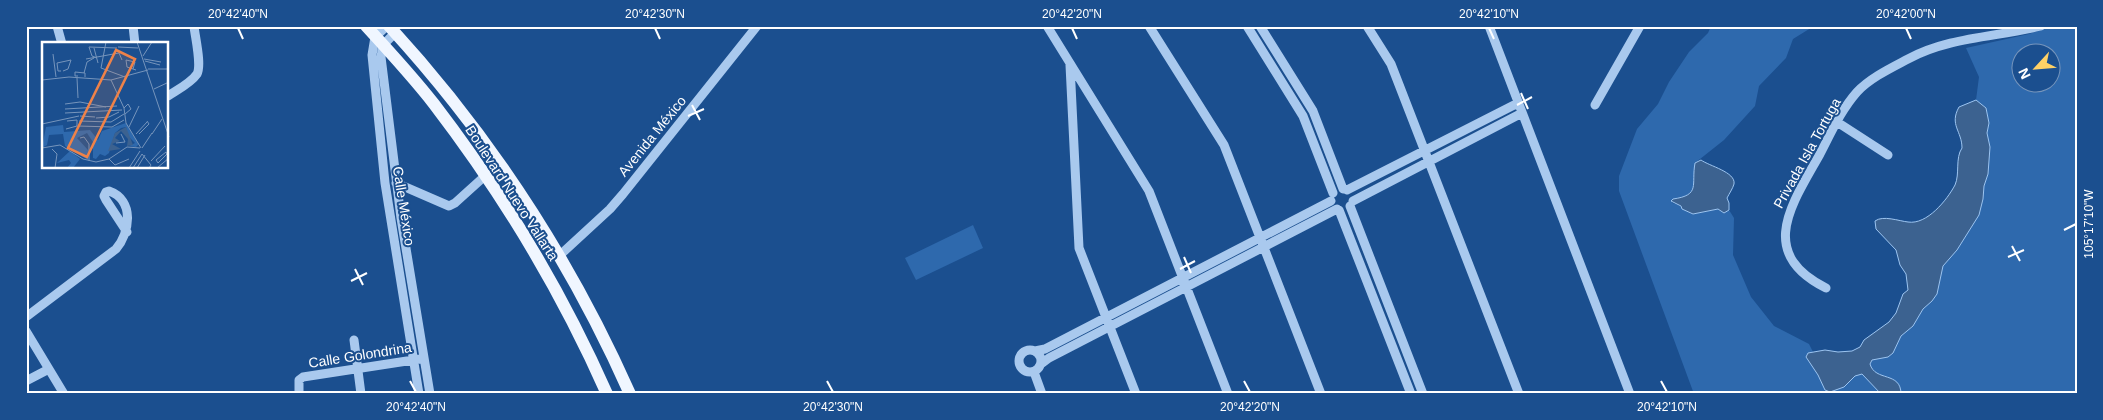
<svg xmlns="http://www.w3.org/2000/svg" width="2103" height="420" viewBox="0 0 2103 420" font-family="Helvetica,sans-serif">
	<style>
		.green { fill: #2e69ad; fill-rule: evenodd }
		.water { fill: #3c6290; stroke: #9cc4f0 }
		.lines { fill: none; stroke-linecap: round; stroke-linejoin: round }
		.minor { stroke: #a9c9ee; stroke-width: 9 }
		.major { stroke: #f0f6ff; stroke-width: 12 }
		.ticks { fill: none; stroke: #fff; stroke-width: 2 }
		.labels { text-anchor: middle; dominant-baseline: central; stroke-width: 4; stroke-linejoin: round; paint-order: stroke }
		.street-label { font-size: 14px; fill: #fff; stroke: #1b4f8f }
		.inset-road { fill: none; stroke: #7695bc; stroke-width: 1 }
		.view { fill: #ee8249; fill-opacity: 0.15; stroke: #ee8249; stroke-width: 2.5 }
		.inset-edge { fill: none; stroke: #fff; stroke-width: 2.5 }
		.neatline { fill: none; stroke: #fff; stroke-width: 2 }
		.ticks-label { font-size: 12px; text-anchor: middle; fill: #fff }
	</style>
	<rect width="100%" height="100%" fill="#1b4f8f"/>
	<!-- green -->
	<path class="green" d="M1711,26h103l-21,13 -7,19 -27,28 -4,20 -31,34 -29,23c-4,22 6,32 -22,36l-1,4c9,1 13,9 21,11l25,-5 6,4 5,-3 5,8 -1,37 18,42 23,29 35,18 4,8 12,-2 13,2 14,-1 8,-4 4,-7 25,-18 7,-9 7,-19 5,-4 -2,-16 -6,-9 -4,-15 -20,-21 -1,-8c8,-6 24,0 34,1 18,3 38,-22 46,-37 5,-11 0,-27 7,-37 0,-17 -13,-23 -3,-41l17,-7 3,-23 -13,-29 63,-14 23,-8h25v368h-383l-75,-203v-15l18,-47 21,-25 11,-22 20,-30 19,-19zM2020,52h30v30h-30z
		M973,225l10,23 -67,32 -11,-22z"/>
	<!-- water -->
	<path class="water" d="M1976,100l10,8 3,15 -2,10 3,14 -2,27 -4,12 -1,13 -4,16 -22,35 -14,16 -6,28 -5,7 -9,8 -10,17 -12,10 -8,17 -5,4 -16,3 -2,4c5,18 31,7 31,30h-20l-19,-20 -7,2 -11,11 -14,5 -5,-2 -7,-15 -12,-18 2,-4 17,-3 13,2 14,-1 8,-4 4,-7 25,-18 7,-9 7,-19 5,-4 -2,-16 -6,-9 -4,-15 -20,-21 -1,-8c8,-6 24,0 33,1 19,3 39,-22 47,-37 5,-11 0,-27 7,-37 0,-17 -13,-23 -3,-41z
		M1701,160c8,6 35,12 33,24 -1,4 -5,10 -7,14l2,5v7l-5,3 -6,-4 -25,5 -11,-5 -1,-3 -10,-5 2,-2c28,-4 18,-14 22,-36z"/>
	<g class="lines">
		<!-- minor -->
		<path class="minor" d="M57,26l5,18
			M133,26l2,18
			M387,26l-12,11 -3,18 13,128 34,211
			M1047,26l102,165 79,203
			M1149,26l75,119 97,249
			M1247,26l56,90 30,77
			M1260,26l53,85 30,78
			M1367,26l24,38 128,330
			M1489,26l141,368
			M395,33l-12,12 -2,12 20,161 29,176
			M1070,65l9,183 57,146
			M168,96c9,-6 23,-13 29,-22 5,-9 -2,-37 -3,-48
			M1595,105l45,-79
			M1837,122l51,33
			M396,183l53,23 6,-3 31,-28
			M1347,190l171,-87
			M1353,201l169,-88
			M1350,206l73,188
			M1339,210l72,184
			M560,255l50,-46 13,-15 134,-168
			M1826,288c-70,-35 -34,-84 -6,-134 11,-21 21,-44 37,-62 13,-14 34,-24 51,-33 40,-22 89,-22 133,-33
			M26,317l90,-68c14,-16 19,-49 -7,-58l-3,1 -2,4 2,4 21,32
			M26,331l38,63
			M354,340l7,54
			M1019 361a11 11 0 1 1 22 0a11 11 0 1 1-22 0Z
			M1035,351l10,-2 286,-148
			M1041,364l8,-6 288,-149
			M1034,372l8,22
			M26,381l23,-12
			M299,394v-14l4,-3 117,-18"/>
		<!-- major -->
		<path class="major" d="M366,26c23,25 47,51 68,78 69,90 127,186 173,290
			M389,26c100,109 181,233 241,368"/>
	</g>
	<!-- ticks -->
	<path class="ticks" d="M238,28l5,11M655,28l5,11M1072,28l5,11M1489,28l5,11M1906,28l5,11M1521,93l7,16M692,105l8,15M1517,105l15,-8M688,116l16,-7M2064,230l12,-6M2012,246l8,15M1184,257l7,16M2008,257l16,-7M355,269l8,16M1180,269l15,-8M351,281l16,-8M410,381l6,11M827,381l6,11M1244,381l6,11M1661,381l6,11"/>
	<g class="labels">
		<!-- street labels -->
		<g class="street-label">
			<text transform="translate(652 136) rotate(-51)">Avenida México</text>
			<text transform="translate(1807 153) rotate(-61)">Privada Isla Tortuga</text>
			<text transform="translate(512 193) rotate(57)">Boulevard Nuevo Vallarta</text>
			<text transform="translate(404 206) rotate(81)">Calle México</text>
			<text transform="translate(360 355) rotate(-9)">Calle Golondrina</text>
		</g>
	</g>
	<!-- overview -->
	<g transform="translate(42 42)">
		<rect width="126" height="126" fill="#1b4f8f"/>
		<path d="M84,81l13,21 -3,3 -7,-1 6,-3 -8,-8 -1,-8 -5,1 -6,5 -6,20 -4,3 -5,-2 -4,5 -3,-1v-16l-6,-9 -10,5 11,12v10l-23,-14 -2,-12 -14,1 -2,10 -5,3 4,-21 17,-2 1,7 26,-2 8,10 4,-9zM28,109l10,8 -7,9h-6l4,-5 -2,-3 -12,3z" fill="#2e69ad"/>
		<path d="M84,85l7,18 -6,1 1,-7 -7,-8 -6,7 5,3 -8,3 9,5 -13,2 7,-18z" fill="#3c6290"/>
		<path class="inset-road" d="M64,0l-5,26 24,9M95,0l32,95M76,5l20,1M52,6l4,15M11,12l3,23M101,14l9,-14M55,16l-5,-2 -3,-9 28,1M44,17l33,-6 3,7M102,17l17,3M84,18l9,2 -2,7M84,18l1,7 9,3M103,19l15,4M106,27h21M19,29h-3l-1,-8 14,-3 -3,9 -5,2M42,31l3,-11 7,-4M36,34h-3v-4l10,1v4M35,36l1,20M0,38l27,-3 42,3 37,-10M69,38l13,28 2,15 15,25M112,47l15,-7M23,62l15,-2 26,5M82,66l4,-4 3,5 -6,5M23,67l52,-3M23,71l57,-3M38,74l15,1M54,76l13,-1 10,-5M37,79l32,1 13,-8M0,82l37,-8M36,84l34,1 12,-7M87,85l10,-21M24,87l11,-3v-6l-10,1M94,92l11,-12M97,92l10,-10 -2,-3M110,92l10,-15M38,96l4,-1 5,7v17M74,101l9,-1 -4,-8M0,106l18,-3 23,14 13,3 13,-3 18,-12 13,1M100,106l10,-15M10,107l5,5 -2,14M124,110l1,2 -9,9 -2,-3zM67,117l6,6 14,-6M109,119l14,-15M87,126l11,-17M91,126l9,-14 9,11 -2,3M95,126l8,-13M115,126l12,-10"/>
		<path class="view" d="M74,8l19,9 -48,98 -19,-9z"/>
		<rect width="126" height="126" class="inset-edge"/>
	</g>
	<!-- border -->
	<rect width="2103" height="420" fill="none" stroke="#1b4f8f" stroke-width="55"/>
	<!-- north arrow -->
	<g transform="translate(2036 68) rotate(244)"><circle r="24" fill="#1b4f8f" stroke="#7695bc"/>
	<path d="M0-4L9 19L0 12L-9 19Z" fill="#ffd166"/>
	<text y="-8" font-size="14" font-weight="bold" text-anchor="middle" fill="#ffffff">N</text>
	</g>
	<rect x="28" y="28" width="2048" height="364" class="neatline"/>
	<g class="ticks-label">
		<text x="238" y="18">20°42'40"N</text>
		<text x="655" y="18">20°42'30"N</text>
		<text x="1072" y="18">20°42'20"N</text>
		<text x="1489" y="18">20°42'10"N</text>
		<text x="1906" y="18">20°42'00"N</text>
		<text transform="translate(2089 224) rotate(-90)" y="4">105°17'10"W</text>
		<text x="416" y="411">20°42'40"N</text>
		<text x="833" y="411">20°42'30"N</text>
		<text x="1250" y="411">20°42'20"N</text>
		<text x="1667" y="411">20°42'10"N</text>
	</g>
</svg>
